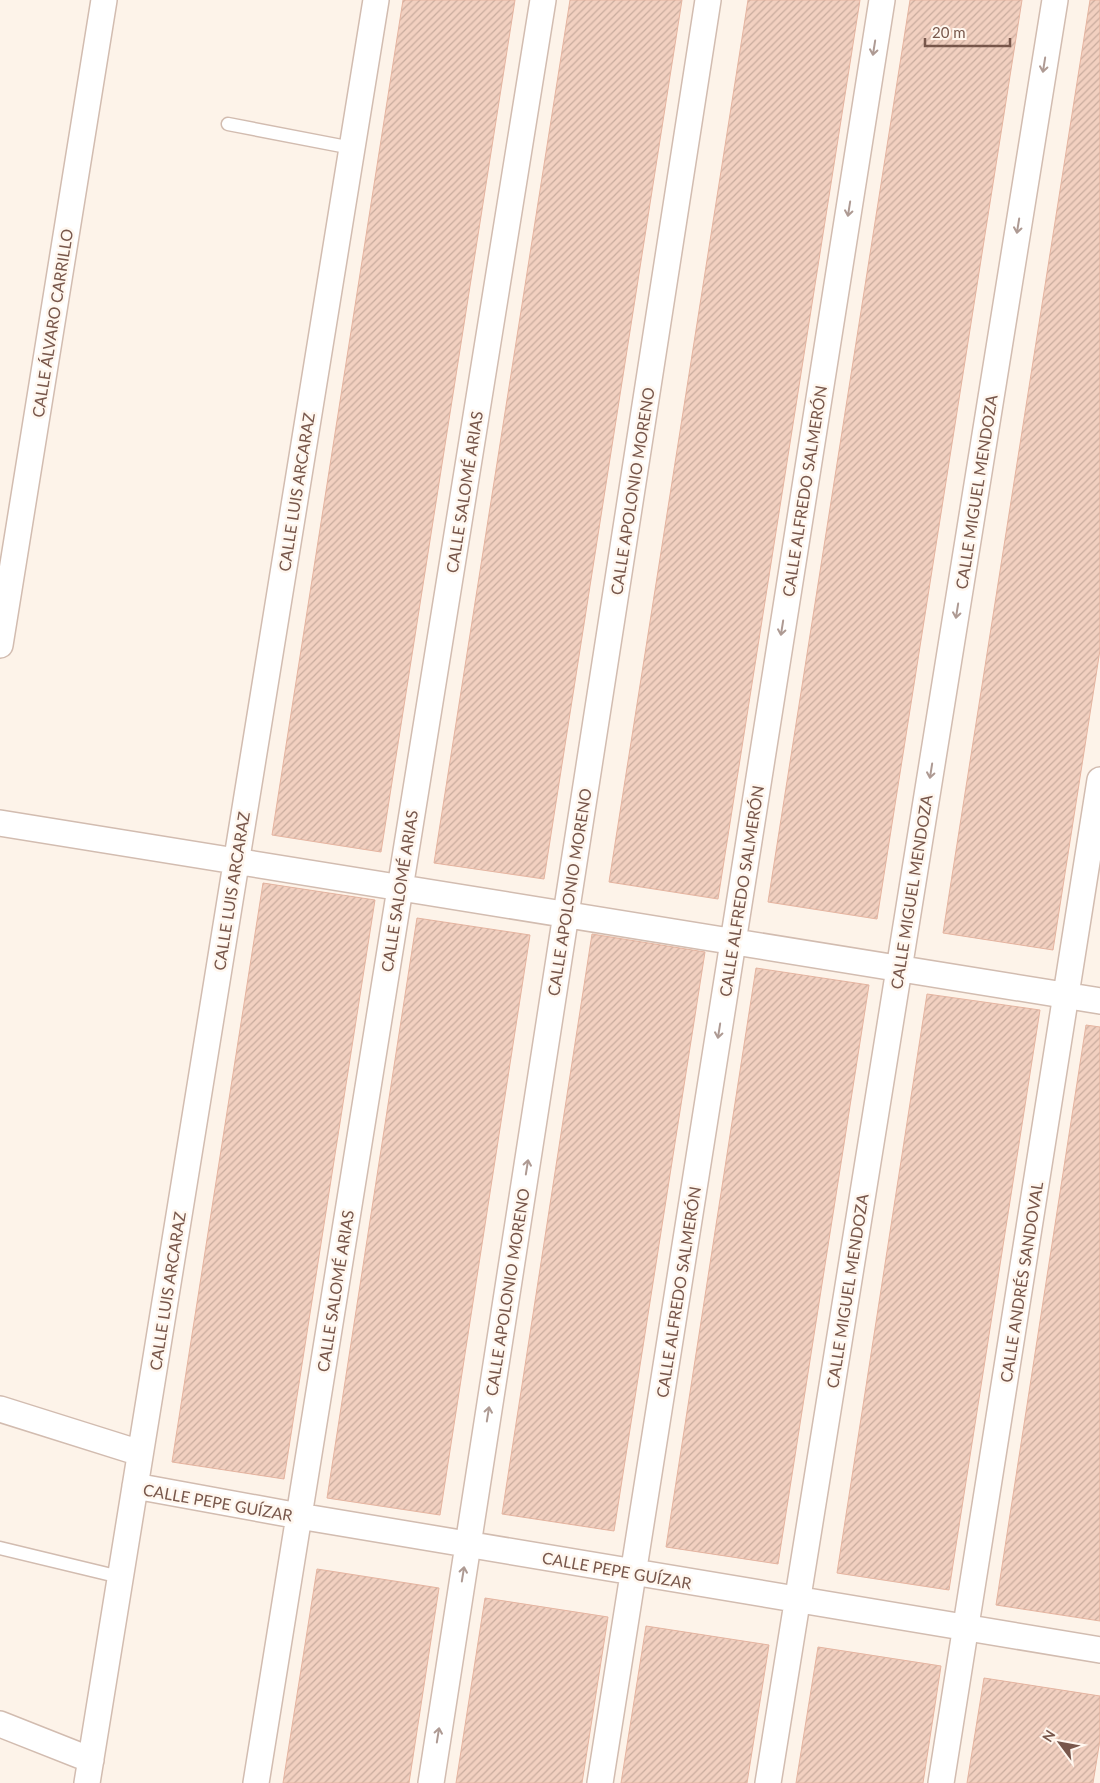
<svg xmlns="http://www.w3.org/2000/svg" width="1100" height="1783" viewBox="0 0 1100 1783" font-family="Lato,sans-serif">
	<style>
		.building { fill: url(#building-hatch); stroke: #e5b4a0 }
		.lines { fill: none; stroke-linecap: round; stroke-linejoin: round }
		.lane-casing { stroke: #d2bcb0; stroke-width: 15 }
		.street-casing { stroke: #d2bcb0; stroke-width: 28 }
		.lane { stroke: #fff; stroke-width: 12 }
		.street { stroke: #fff; stroke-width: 25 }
		.oneway { stroke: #ae9a93 }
		.labels { text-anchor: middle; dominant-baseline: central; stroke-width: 5; stroke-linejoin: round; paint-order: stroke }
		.street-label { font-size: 16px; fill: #78574b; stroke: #fff7ef }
	</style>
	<defs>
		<pattern id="building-hatch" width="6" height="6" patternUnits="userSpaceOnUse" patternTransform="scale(1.25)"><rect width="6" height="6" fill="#f2d0c0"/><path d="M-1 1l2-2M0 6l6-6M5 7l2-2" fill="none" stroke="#c9ac9e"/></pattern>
	</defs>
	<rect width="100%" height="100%" fill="#fdf3e9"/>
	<!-- building -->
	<path class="building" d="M403,0h112l-134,852 -109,-17z
		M570,0h112l-138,879 -110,-16z
		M748,0h112l-142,899 -109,-17z
		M910,0h112l-145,919 -109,-17z
		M1090,0h10v650l-47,300 -110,-17z
		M263,883l112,17 -91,579 -112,-17z
		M417,918l113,17 -90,580 -113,-17z
		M592,934l113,18 -91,579 -112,-17z
		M756,968l113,17 -91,579 -112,-17z
		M927,994l113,16 -91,580 -112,-17z
		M1086,1025l14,2v594l-104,-16z
		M317,1569l122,19 -30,195h-126z
		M485,1598l123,19 -26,166h-126z
		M646,1626l123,19 -22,138h-126z
		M818,1647l123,19 -18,117h-127z
		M984,1678l116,18v44l-7,43h-126z"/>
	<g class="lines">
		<!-- lane casing -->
		<g class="lane-casing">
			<path id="lane" d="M228,124l124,24
				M0,1548l120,29"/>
		</g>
		<!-- street casing -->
		<g class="street-casing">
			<path id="street" d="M0,645l104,-645
				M0,823l1100,178
				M0,1409l140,44
				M135,1486l164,30 801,134
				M0,1724l91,36
				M87,1783l289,-1783
				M256,1783l287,-1783
				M431,1783l277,-1783
				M600,1783l282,-1783
				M768,1783l287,-1783
				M941,1783l159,-1003"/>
		</g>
		<!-- lane -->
		<use href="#lane" class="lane"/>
		<!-- street -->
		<use href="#street" class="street"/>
	</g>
	<!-- one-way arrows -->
	<defs><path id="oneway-shaft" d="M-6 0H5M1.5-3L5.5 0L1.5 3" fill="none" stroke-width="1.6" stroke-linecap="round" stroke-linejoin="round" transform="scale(1.25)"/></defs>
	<g class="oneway">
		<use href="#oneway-shaft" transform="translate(874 48) rotate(99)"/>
		<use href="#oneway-shaft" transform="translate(1044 65) rotate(99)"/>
		<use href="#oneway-shaft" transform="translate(849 209) rotate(99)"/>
		<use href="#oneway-shaft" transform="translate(1018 226) rotate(99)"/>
		<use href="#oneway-shaft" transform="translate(957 611) rotate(99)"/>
		<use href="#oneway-shaft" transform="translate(782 628) rotate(99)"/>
		<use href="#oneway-shaft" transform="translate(931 771) rotate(99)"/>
		<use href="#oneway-shaft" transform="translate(719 1031) rotate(99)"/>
		<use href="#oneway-shaft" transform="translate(527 1167) rotate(-81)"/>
		<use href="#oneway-shaft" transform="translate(488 1414) rotate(-81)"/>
		<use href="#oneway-shaft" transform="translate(463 1574) rotate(-81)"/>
		<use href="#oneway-shaft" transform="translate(438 1735) rotate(-81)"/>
	</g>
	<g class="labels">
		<!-- street labels -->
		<g class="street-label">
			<text transform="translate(52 323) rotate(-81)">CALLE ÁLVARO CARRILLO</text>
			<text transform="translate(632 491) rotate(-81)">CALLE APOLONIO MORENO</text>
			<text transform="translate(804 491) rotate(-81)">CALLE ALFREDO SALMERÓN</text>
			<text transform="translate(296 492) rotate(-81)">CALLE LUIS ARCARAZ</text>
			<text transform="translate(464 492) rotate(-81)">CALLE SALOMÉ ARIAS</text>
			<text transform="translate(976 492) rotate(-81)">CALLE MIGUEL MENDOZA</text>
			<text transform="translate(231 891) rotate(-81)">CALLE LUIS ARCARAZ</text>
			<text transform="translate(399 891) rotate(-81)">CALLE SALOMÉ ARIAS</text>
			<text transform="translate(741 891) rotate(-81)">CALLE ALFREDO SALMERÓN</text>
			<text transform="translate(569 892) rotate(-81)">CALLE APOLONIO MORENO</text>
			<text transform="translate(911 892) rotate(-81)">CALLE MIGUEL MENDOZA</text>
			<text transform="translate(1021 1282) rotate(-81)">CALLE ANDRÉS SANDOVAL</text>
			<text transform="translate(167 1291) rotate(-81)">CALLE LUIS ARCARAZ</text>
			<text transform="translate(335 1291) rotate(-81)">CALLE SALOMÉ ARIAS</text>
			<text transform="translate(847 1291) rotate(-81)">CALLE MIGUEL MENDOZA</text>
			<text transform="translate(507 1292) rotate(-81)">CALLE APOLONIO MORENO</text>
			<text transform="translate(678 1292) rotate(-81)">CALLE ALFREDO SALMERÓN</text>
			<text transform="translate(218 1502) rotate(10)">CALLE PEPE GUÍZAR</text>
			<text transform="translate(617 1570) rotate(10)">CALLE PEPE GUÍZAR</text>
		</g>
	</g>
	<!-- north arrow -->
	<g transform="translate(1060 1743) rotate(302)" stroke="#fff7ef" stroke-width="4" paint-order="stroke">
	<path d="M0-4L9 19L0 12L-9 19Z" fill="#78574b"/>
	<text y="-8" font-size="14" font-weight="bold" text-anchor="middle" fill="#78574b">N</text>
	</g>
	<!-- scale -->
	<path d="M925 38v8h85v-8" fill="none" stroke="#78574b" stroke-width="2.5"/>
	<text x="932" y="38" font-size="15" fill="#78574b" stroke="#fff7ef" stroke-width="4" paint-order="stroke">20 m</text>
</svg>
